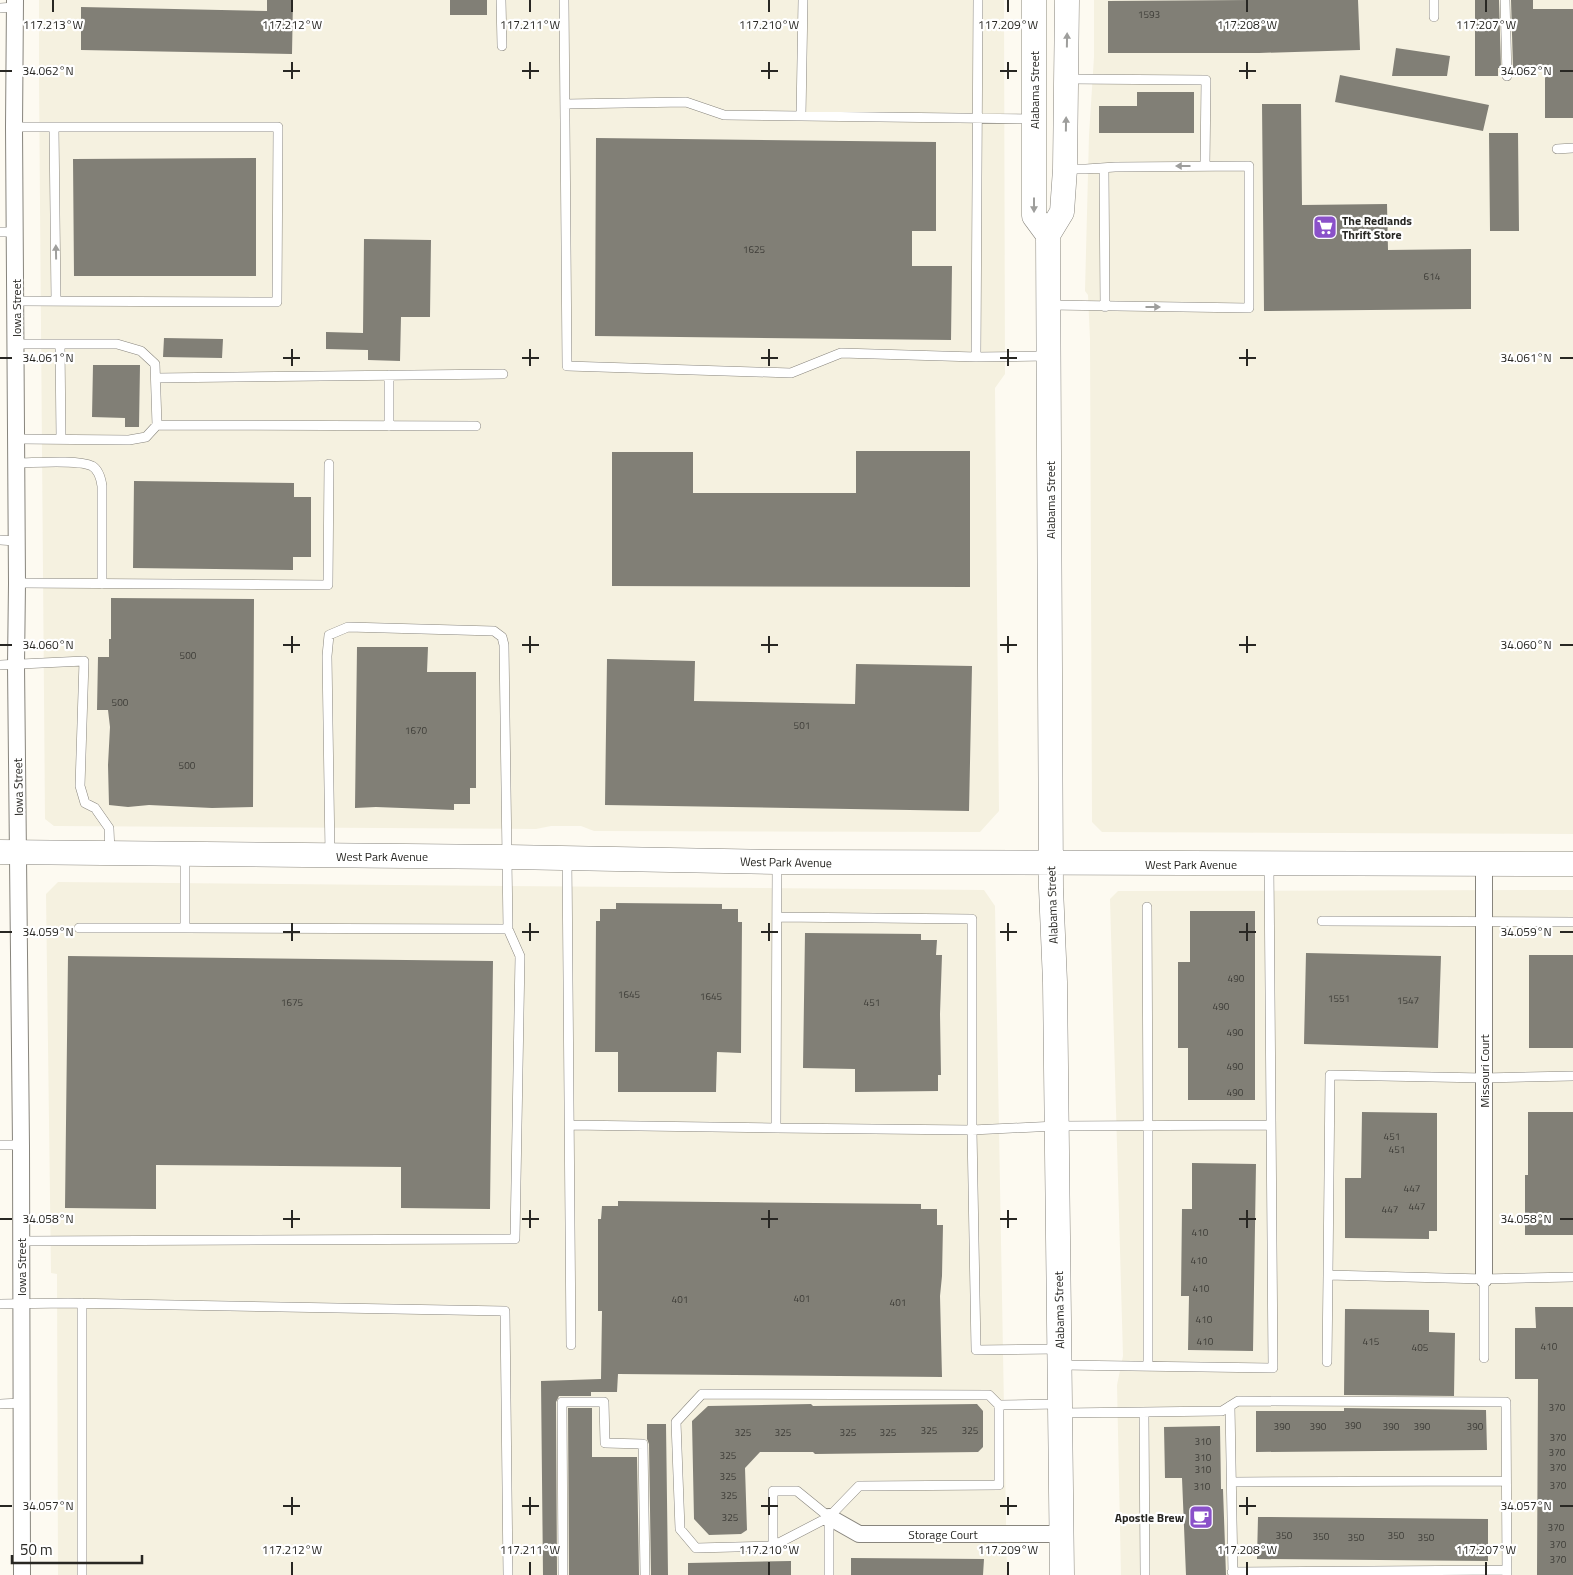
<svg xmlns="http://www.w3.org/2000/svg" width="1573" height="1575" viewBox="0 0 1573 1575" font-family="'Titillium Web',sans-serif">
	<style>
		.built { fill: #f5f1e0 }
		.building { fill: #817f76 }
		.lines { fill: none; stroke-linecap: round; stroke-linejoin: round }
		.lane-casing { stroke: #88857d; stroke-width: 10 }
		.street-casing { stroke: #88857d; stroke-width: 18 }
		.secondary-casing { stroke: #88857d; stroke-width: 25 }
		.lane { stroke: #fff; stroke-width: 9 }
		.street { stroke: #fff; stroke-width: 16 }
		.secondary { stroke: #fff; stroke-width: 24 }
		.oneway { fill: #9e9e9c }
		.ticks { fill: none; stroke: #282723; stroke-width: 2 }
		.labels { text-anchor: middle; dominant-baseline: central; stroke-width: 4.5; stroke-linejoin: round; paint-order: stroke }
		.number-label { font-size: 10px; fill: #3e3d38 }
		.street-label { font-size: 12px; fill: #282723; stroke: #fff }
		.poi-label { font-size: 12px; font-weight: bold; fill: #282723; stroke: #fff; text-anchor: start }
		.ticks-label { font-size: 12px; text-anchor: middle; fill: #282723; stroke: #fff; stroke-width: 4.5; stroke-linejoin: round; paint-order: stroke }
	</style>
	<rect width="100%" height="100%" fill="#fdfaf1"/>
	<!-- built -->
	<path class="built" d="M39,0h965l1,374 -10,14 4,423 -19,21 -386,-1 -13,-5h-30l-15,3 -482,-3 -9,-7 -6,-738z
		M1094,0h479v834l-471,-2 -10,-10 -2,-483 -2,-44 -3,-4 4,-156 5,-78z
		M58,882l926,8 11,16 12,669h-949l-1,-301 -6,-1 -5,-379z
		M1573,890v685h-452l-4,-190 6,-29 -13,-457 8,-8z"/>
	<!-- building -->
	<path class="building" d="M267,0h26l-1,54 -211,-4v-43l186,4z
		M450,0h37v15h-37z
		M1249,0h109l2,50 -101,3h-151v-52z
		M1475,0h24l2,68h-3v8h-23z
		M1511,0h22v9h40v109h-28v-51l-32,1z
		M1396,48l54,8 -3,20h-55z
		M1340,75l149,30 -6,26 -148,-29z
		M1137,92h57v41h-95v-27h38z
		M1262,104h39l1,101 85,-1 1,46 83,-1v60l-207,2z
		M1489,133h29l1,98h-29z
		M596,138l340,4v89h-24v35h40l-1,74 -356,-4z
		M256,158v118h-182l-1,-117z
		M364,239l67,1 -1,77h-29l-1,44 -32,-1v-10l-42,-1v-17l37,1z
		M164,338l59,1 -1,19 -59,-1z
		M93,365h47l-1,62h-14v-9l-33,-1z
		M856,451h114v136l-358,-1v-134h81v41h163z
		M134,481l160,2v14h17v60h-18v13l-160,-2z
		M111,598l143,1 -1,208 -41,1 -63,-3 -21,2 -19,-2 -1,-40 2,-38 -2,-17h-11l1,-53h11v-18h2z
		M357,647h71l-1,25h49v116h-6v16h-16v6l-78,-3 -21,1z
		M607,659l88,2 -1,40 161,3 1,-40 116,2 -3,145 -364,-6z
		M616,903l106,1v5h16v13h4l-1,131 -24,-1 -1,40h-98v-40h-23l1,-131h4v-12h16z
		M1190,911h65v189h-67v-52h-10v-86h12z
		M805,933l116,1v6h16l-1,15h6l-2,59 1,61h-3v16l-83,1v-23l-52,-1z
		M1306,953l135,3 -3,92 -134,-4z
		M1529,955h44v93h-44z
		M68,956l425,5 -3,248 -89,-1v-41l-245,-2v44l-91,-1z
		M1362,1112l75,1v118h-8v8l-84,-1v-60h16z
		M1528,1112h45v123h-48v-60h3z
		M1192,1163l64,1 -3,187 -65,-1 1,-54h-8l1,-87h10z
		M618,1201l303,3v5h16v16h6l-1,51 -2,20 2,81 -324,-3 -1,18h-26v4h-32l-3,6 1,173h-14l-2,-194 60,-2 1,-68h-4v-92h3l1,-13h16z
		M1535,1307h38v268h-36l1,-196h-23v-51h21z
		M1345,1309l84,1v22l26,1 -1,63 -110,-1z
		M811,1404l2,2 164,-2 6,7v36l-5,5 -163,2 -2,-2h-53l-15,16 2,62 -6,4 -32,1 -15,-16 -2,-98 16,-15z
		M568,1408h24v49h45l2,118h-70z
		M1344,1408l142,2 1,40 -231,2v-41h88z
		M647,1424h19l2,151h-17l-2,-131 -2,-5z
		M1220,1426l1,63h2l3,86h-40l-4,-97h-17l-1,-51z
		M1258,1517l230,2v42l-231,-2z
		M851,1558l133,1 -1,16h-132z
		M791,1561v14h-103v-12z"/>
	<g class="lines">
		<!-- lane casing -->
		<g class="lane-casing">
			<path id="lane" d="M501,0l1,46
				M564,0l3,366 224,7 50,-20 135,4 71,-1
				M1434,0v17
				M1505,0l2,76
				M0,8l15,-1
				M1066,79l140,1 -1,86
				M565,104l121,-2 38,13 310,4
				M801,116l2,-116
				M14,127h264l-1,175 -261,-1
				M54,127l2,174
				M1557,149l16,-1
				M1104,168l1,139
				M0,232h15
				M1050,305l199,3v-142l-134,1 -29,2h-21
				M16,344h101l24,7 14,13 2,61 -11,12 -17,3 -112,-1
				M60,344l1,95
				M976,357l2,-357
				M389,375v51
				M156,378l347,-4
				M157,425l319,1
				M17,463c17,0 61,-4 75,3 7,4 9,13 10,20v98
				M0,540l16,1
				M17,583l311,2 1,-121
				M0,665l84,-4 -4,125 5,17 10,5 14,20 1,25
				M185,855v73l323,1 -4,-284 -2,-8 -8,-6 -146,-4 -19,8 -2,21 3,199
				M567,858l4,487
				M1147,907l1,219v240
				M777,917l195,2v211l-196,-2 1,-266
				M1322,921l251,1
				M79,928h106
				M1573,1076l-89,2 -154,-3 -2,200 156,4 89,-2
				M570,1125l206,3
				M0,1145h21
				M22,1241l493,-2 5,-283 -12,-27
				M1484,1279v79
				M0,1304l68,-1 437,8 3,264
				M1058,1349l-82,1 -4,-220 84,-4 215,-1
				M1327,1362l1,-87
				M1062,1365l211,3 -4,-503
				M0,1404l22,-1
				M999,1405v80l-140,1 -30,31 -56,29 -77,2 -16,-19 -4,-107 26,-28 287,1 10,10 60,-1
				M1230,1406l3,169
				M1144,1412l1,163
				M1062,1413l160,-2 16,-10 268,1 1,173
				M1232,1482l274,-1
				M829,1517v58
				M773,1546v-55h24l32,26
				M1232,1572l275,-2
				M82,1575v-272
				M563,1575l-1,-173h42l1,41 38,1 2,131"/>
		</g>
		<!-- street casing -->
		<g class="street-casing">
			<path id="street" d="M15,0l-1,127 3,456 -1,82 5,480 1,430
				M1484,864v415
				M829,1517l30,17h203"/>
		</g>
		<!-- secondary casing -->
		<g class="secondary-casing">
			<path id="secondary" d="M1034,0v216l14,19
				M0,852l507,5 270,5 796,2
				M1062,1575l-7,-593 -4,-94 -3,-653 14,-23 3,-43 2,-169"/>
		</g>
		<!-- lane -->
		<use href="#lane" class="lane"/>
		<!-- street -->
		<use href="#street" class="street"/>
		<!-- secondary -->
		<use href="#secondary" class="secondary"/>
	</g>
	<!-- one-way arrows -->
	<defs><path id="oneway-solid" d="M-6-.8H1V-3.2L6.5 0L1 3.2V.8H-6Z" transform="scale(1.25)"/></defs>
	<g class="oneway">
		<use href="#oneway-solid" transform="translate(1067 40) rotate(-89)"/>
		<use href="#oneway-solid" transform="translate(1066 124) rotate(-89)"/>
		<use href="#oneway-solid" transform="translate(1183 166) rotate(180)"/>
		<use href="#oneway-solid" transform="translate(1034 205) rotate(90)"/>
		<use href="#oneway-solid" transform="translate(56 252) rotate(-91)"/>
		<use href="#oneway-solid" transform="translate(1153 307)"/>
	</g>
	<!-- ticks -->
	<path class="ticks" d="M53,0v12M292,0v12M530,0v12M769,0v12M1008,0v12M1247,0v12M1486,0v12M292,62v17M530,62v17M769,62v17M1008,62v17M1247,62v17M0,71h12M283,71h17M522,71h17M761,71h17M1000,71h17M1239,71h17M1560,71h13M292,349v17M530,349v17M769,349v17M1008,349v17M1247,349v17M0,358h12M283,358h17M522,358h17M761,358h17M1000,358h17M1239,358h17M1560,358h13M292,636v17M530,636v17M769,636v17M1008,636v17M1247,636v17M0,645h12M283,645h17M522,645h17M761,645h17M1000,645h17M1239,645h17M1560,645h13M292,923v18M530,923v18M769,923v18M1008,923v18M1247,923v18M0,932h12M283,932h17M522,932h17M761,932h17M1000,932h17M1239,932h17M1560,932h13M292,1210v18M530,1210v18M769,1210v18M1008,1210v18M1247,1210v18M0,1219h12M283,1219h17M522,1219h17M761,1219h17M1000,1219h17M1239,1219h17M1560,1219h13M292,1497v18M530,1497v18M769,1497v18M1008,1497v18M1247,1497v18M0,1506h12M283,1506h17M522,1506h17M761,1506h17M1000,1506h17M1239,1506h17M1560,1506h13M292,1562v13M530,1562v13M769,1562v13M1008,1562v13M1247,1562v13M1486,1562v13"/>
	<!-- icons -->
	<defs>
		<g id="supermarket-square" transform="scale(1.25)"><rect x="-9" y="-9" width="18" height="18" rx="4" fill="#8a51c9" stroke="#fff"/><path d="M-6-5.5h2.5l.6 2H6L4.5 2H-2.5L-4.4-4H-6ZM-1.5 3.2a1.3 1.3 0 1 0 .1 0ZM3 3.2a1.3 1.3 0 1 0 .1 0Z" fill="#fff"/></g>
		<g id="cafe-square" transform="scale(1.25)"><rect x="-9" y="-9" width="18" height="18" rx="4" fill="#8a51c9" stroke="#fff"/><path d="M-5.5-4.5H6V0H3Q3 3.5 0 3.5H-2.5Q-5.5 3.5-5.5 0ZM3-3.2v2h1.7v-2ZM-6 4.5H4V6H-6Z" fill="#fff"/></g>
	</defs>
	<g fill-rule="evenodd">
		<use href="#supermarket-square" x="1325" y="227"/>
		<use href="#cafe-square" x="1201" y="1517"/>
	</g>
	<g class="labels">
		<!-- number labels -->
		<g class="number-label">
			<text x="1149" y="14">1593</text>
			<text x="754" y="249">1625</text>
			<text x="1432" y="276">614</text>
			<text x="188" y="655">500</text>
			<text x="120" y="702">500</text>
			<text x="802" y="725">501</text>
			<text x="416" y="730">1670</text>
			<text x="187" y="765">500</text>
			<text x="1236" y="978">490</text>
			<text x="629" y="994">1645</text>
			<text x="711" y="996">1645</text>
			<text x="1339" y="998">1551</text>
			<text x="1408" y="1000">1547</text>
			<text x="292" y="1002">1675</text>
			<text x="872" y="1002">451</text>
			<text x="1221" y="1006">490</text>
			<text x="1235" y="1032">490</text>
			<text x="1235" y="1066">490</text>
			<text x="1235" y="1092">490</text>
			<text x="1392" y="1136">451</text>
			<text x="1397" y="1149">451</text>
			<text x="1412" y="1188">447</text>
			<text x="1417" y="1206">447</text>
			<text x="1390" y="1209">447</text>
			<text x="1200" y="1232">410</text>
			<text x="1199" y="1260">410</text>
			<text x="1201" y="1288">410</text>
			<text x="802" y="1298">401</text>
			<text x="680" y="1299">401</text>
			<text x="898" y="1302">401</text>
			<text x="1204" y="1319">410</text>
			<text x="1205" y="1341">410</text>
			<text x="1371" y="1341">415</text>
			<text x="1549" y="1346">410</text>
			<text x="1420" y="1347">405</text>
			<text x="1557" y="1407">370</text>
			<text x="1353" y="1425">390</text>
			<text x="1282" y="1426">390</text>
			<text x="1318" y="1426">390</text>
			<text x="1391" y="1426">390</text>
			<text x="1422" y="1426">390</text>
			<text x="1475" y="1426">390</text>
			<text x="929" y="1430">325</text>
			<text x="970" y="1430">325</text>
			<text x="743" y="1432">325</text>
			<text x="783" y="1432">325</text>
			<text x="848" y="1432">325</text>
			<text x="888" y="1432">325</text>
			<text x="1558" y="1437">370</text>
			<text x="1203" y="1441">310</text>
			<text x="1557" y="1452">370</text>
			<text x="728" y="1455">325</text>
			<text x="1203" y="1457">310</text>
			<text x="1558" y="1467">370</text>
			<text x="1203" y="1469">310</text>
			<text x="728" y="1476">325</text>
			<text x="1558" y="1485">370</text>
			<text x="1202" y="1486">310</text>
			<text x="729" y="1495">325</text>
			<text x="730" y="1517">325</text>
			<text x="1556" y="1527">370</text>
			<text x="1284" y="1535">350</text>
			<text x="1396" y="1535">350</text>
			<text x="1321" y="1536">350</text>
			<text x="1356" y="1537">350</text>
			<text x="1426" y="1537">350</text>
			<text x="1558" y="1544">370</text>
			<text x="1558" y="1559">370</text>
		</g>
		<!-- street labels -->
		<g class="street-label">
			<text transform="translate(1034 90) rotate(-90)">Alabama Street</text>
			<text transform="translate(16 308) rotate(-90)">Iowa Street</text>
			<text transform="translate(1050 500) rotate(-90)">Alabama Street</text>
			<text transform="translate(18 787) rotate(-91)">Iowa Street</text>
			<text x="382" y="856">West Park Avenue</text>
			<text transform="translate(786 862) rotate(1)">West Park Avenue</text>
			<text x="1191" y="864">West Park Avenue</text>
			<text transform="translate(1052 905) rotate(-92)">Alabama Street</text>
			<text transform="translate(1484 1071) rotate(-90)">Missouri Court</text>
			<text transform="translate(21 1267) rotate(-90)">Iowa Street</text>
			<text transform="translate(1059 1310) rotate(-91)">Alabama Street</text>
			<text x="943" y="1534">Storage Court</text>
		</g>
		<!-- poi labels -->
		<g class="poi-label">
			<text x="1342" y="220">The Redlands<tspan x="1342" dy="14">Thrift Store</tspan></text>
			<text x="1184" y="1517" text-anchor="end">Apostle Brew</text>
		</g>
	</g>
	<g class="ticks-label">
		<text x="53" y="29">117.213°W</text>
		<text x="292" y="29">117.212°W</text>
		<text x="530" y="29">117.211°W</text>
		<text x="769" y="29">117.210°W</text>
		<text x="1008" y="29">117.209°W</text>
		<text x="1247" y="29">117.208°W</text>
		<text x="1486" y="29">117.207°W</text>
		<text x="48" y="75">34.062°N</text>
		<text x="1526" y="75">34.062°N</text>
		<text x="48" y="362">34.061°N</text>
		<text x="1526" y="362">34.061°N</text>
		<text x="48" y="649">34.060°N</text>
		<text x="1526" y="649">34.060°N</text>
		<text x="48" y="936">34.059°N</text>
		<text x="1526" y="936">34.059°N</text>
		<text x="48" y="1223">34.058°N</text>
		<text x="1526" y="1223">34.058°N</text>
		<text x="48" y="1510">34.057°N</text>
		<text x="1526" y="1510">34.057°N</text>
		<text x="292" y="1554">117.212°W</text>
		<text x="530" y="1554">117.211°W</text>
		<text x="769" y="1554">117.210°W</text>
		<text x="1008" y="1554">117.209°W</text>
		<text x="1247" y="1554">117.208°W</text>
		<text x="1486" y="1554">117.207°W</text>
	</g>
	<!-- scale -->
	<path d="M12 1555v8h130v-8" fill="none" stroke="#282723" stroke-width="2.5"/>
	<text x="20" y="1555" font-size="15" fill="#282723" stroke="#ffffff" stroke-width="4" paint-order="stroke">50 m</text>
</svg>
